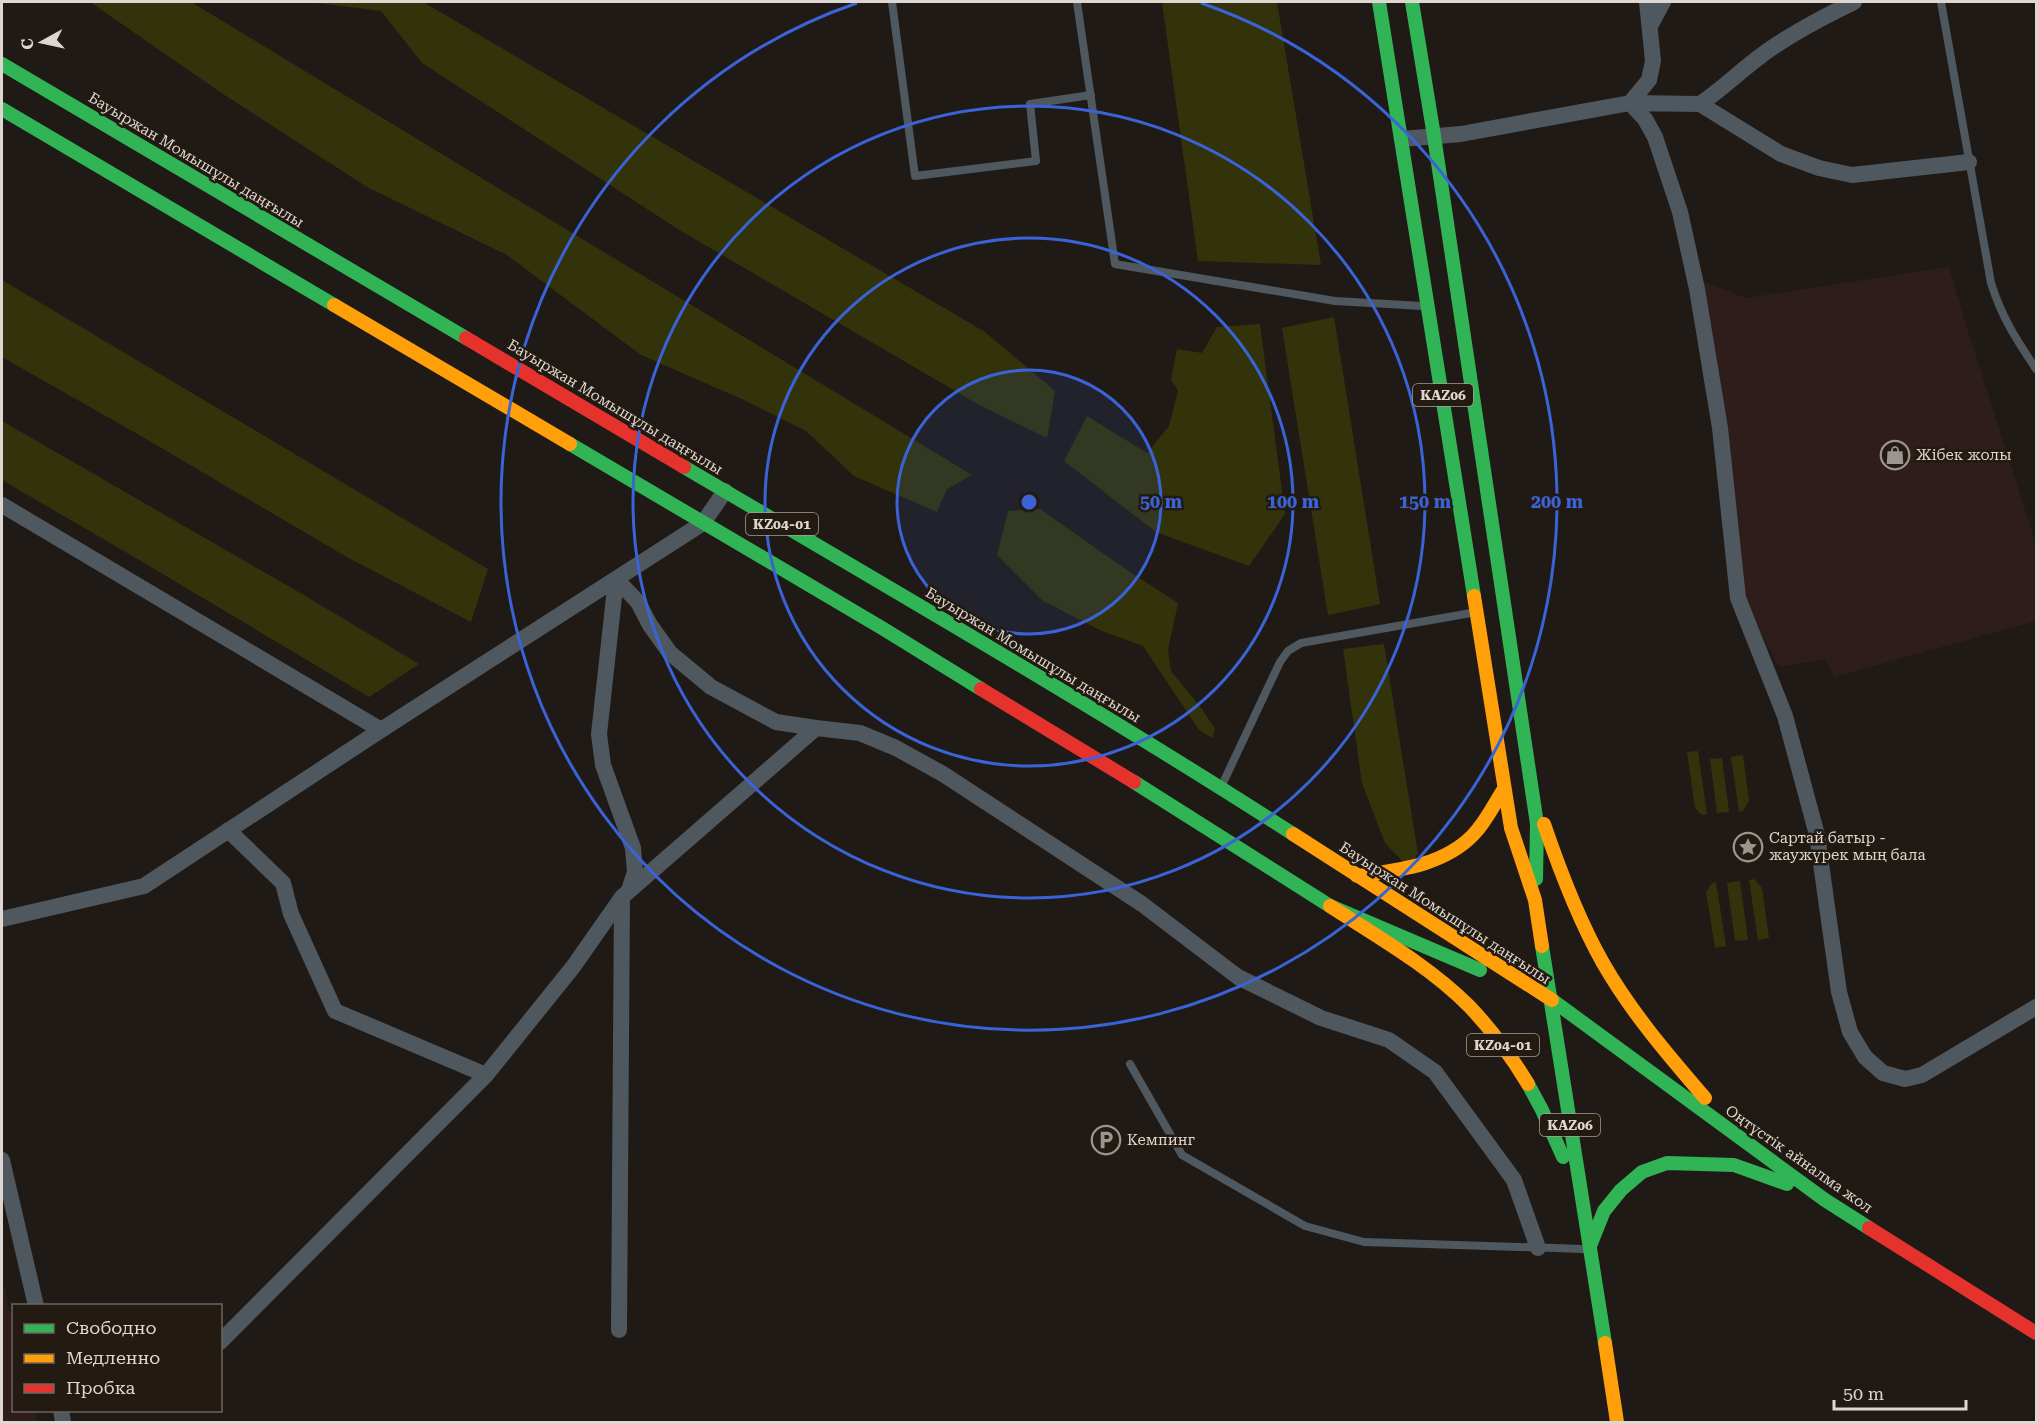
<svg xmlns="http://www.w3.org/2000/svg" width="2038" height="1424" viewBox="0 0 2038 1424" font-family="'Roboto Serif',serif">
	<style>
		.commercial { fill: #2e1d1b }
		.green { fill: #33330b }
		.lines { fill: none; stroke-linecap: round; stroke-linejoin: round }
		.lane { stroke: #4f585e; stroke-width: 8 }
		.street { stroke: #4f585e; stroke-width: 16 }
		.fast { stroke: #30b455; stroke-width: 14 }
		.slow { stroke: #ff9f0a; stroke-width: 14 }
		.jam { stroke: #e5322d; stroke-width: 14 }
		.ring { fill: none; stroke: #3a63d7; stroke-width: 3 }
		.labels { text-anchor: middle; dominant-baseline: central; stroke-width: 5; stroke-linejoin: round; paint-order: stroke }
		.shield { fill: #231a11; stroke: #a69e97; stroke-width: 1.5 }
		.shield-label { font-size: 14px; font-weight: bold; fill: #ded7d1 }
		.street-label { font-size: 15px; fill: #ded7d1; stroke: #231a11 }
		.poi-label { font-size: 15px; fill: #ded7d1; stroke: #231a11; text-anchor: start }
		.centre { fill: #3a63d7; stroke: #231a11; stroke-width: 3 }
		.ring-label { font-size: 18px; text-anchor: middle; font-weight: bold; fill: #3a63d7; stroke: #231a11; stroke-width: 5; stroke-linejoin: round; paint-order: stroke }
	</style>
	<rect width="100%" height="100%" fill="#1f1a15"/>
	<!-- commercial -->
	<path class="commercial" d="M1949,267l19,64 68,213v77l-202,56 -9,-18 -46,8 -33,-63 -46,-324 46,18z
		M2,1277l11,49 1,84 20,1 3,11h-35z"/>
	<!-- green -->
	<path class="green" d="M90,2h101l781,473 -25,14 -10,23 -83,-36 -48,-45 -62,-31 -103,-45 -134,-100 -140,-68 -144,-93z
		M309,2h114l562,330 70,59 -8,47 -66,-32 -300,-175 -259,-168 -41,-52z
		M1162,2h115l44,263 -123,-4z
		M2,280l486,289 -17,53 -126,-66 -204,-120 -139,-79z
		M1334,317l46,287 -52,11 -46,-287z
		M1260,324l25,190 -36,52 -93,-34 -92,-71 23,-45 60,37 22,-27 9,-35 -7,-12 6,-30 25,4 15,-26z
		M2,421l300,173 117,70 -50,33 -228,-136 -139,-81z
		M1040,509l87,61 51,33 -10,47 3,21 31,38 13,20 -3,9 -13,-8 -56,-84 -41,-15 -59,-30 -46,-46 11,-44z
		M1384,644l34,210 -11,12 -22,-23 -23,-60 -19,-134z
		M1698,751l9,63 -5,1 -7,-7 -8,-56z
		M1743,755l6,46 -6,10 -4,1 -8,-55z
		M1722,758l7,54 -12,1 -7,-54z
		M1754,879l8,9 7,50 -11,2 -9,-60z
		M1740,881l8,59 -13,1 -8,-58z
		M1716,882l10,64 -11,2 -9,-56 6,-9z"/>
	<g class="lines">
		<!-- lane -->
		<path class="lane" d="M892,2l23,174 121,-15 -6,-57 61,-9
			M1077,2l38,262 220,37 87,5
			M1941,2l50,281c11,35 25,56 45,86
			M1222,785l58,-123 8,-11 13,-8 170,-30
			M1130,1064l52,91 123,71 59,16 219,7"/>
		<!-- street -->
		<path class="street" d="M1650,26l13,-24
			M1630,103l70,1 81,50 38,14 33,7 117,-13
			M1630,103l19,-23 4,-19 -6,-59
			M1700,104c21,-14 38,-31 58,-46 27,-21 65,-41 96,-56
			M1402,139l59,-5 169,-31 15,16 10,18 25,75 17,77 23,139 18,170 47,118 32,119 22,157 11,40 15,25 18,16 22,6 17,-4 114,-68
			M2,505l379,225
			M616,579l-17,155 4,31 30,83 2,24 -6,18
			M816,728l44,5 36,15 47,26 199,130 96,73 83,41 68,22 46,32 79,108 24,68
			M228,830l55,53 8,31 44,97 151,64
			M2,919l142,-33 237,-156 322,-207 22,-32
			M2,1160l34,146
			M619,1330l3,-433
			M220,1342l266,-267 87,-108 49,-70 194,-169 -40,-6 -65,-35 -41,-34 -20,-28 -12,-23 -22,-23
			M61,1410l2,12"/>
		<!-- fast -->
		<path class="fast" d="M1379,2l95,594
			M1412,2l22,134 103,688 -1,55
			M2,64l464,274
			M2,109l332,196
			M570,444l312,184 99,61
			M684,467c204,120 410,239 609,367
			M1134,782l196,124 150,64
			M1542,946l63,397
			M1552,1000l273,200 44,28
			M1528,1084l14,26 21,47
			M1590,1246l14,-35 17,-21 21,-18 25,-9 67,2 53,19"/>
		<!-- slow -->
		<path class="slow" d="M334,305l236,139
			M1474,596l37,232 24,72 7,46
			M1544,824c16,47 34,95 59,139 28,49 65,92 102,135
			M1293,834l259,166
			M1357,876c41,-6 86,-10 116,-41 13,-13 21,-31 31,-46
			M1330,906c48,31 99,60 139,100 23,24 42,50 59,78
			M1605,1343l12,79"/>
		<!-- jam -->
		<path class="jam" d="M466,338l218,129
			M981,689l153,93
			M1869,1228l167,105"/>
	</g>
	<!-- distance rings -->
	<circle cx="1029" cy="502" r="132" fill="#3a63d7" fill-opacity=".12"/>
	<g class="ring">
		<circle cx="1029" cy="502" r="132"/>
		<circle cx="1029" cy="502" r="264"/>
		<circle cx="1029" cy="502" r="396"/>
		<path d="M1201 3A528 528 0 1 1 857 3"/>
	</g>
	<!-- icons -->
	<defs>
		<g id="shop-ring" transform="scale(1.5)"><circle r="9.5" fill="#231a11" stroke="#9b958f" stroke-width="1.5"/><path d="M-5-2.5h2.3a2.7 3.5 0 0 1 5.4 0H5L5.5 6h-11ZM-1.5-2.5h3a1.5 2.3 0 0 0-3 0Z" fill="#9b958f"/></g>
		<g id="sight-ring" transform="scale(1.5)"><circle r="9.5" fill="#231a11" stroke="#9b958f" stroke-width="1.5"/><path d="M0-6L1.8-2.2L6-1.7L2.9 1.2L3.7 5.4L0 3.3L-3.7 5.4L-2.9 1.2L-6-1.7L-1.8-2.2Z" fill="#9b958f"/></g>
		<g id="parking-ring" transform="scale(1.5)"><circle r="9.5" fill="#231a11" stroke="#9b958f" stroke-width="1.5"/><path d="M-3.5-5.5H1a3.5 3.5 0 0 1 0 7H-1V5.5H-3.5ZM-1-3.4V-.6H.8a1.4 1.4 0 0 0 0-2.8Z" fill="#9b958f"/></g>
	</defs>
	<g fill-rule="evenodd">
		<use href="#shop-ring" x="1895" y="455"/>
		<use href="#sight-ring" x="1748" y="847"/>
		<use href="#parking-ring" x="1106" y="1140"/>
	</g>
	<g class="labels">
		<!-- shield labels -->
		<g class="shield">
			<rect x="1413" y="384" width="60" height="22" rx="4.5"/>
			<rect x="746" y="513" width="72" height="22" rx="4.5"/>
			<rect x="1467" y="1034" width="72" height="22" rx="4.5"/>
			<rect x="1540" y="1114" width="60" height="22" rx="4.5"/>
		</g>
		<g class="shield-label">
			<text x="1443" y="395">KАZ06</text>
			<text x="782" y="524">KZ04-01</text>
			<text x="1503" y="1045">KZ04-01</text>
			<text x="1570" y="1125">KАZ06</text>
		</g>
		<!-- street labels -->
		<g class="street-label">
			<text transform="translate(196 160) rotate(31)">Бауыржан Момышұлы даңғылы</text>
			<text transform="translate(615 407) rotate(31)">Бауыржан Момышұлы даңғылы</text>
			<text transform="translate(1033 655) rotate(31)">Бауыржан Момышұлы даңғылы</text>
			<text transform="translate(1445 913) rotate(33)">Бауыржан Момышұлы даңғылы</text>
			<text transform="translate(1799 1159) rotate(35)">Оңтүстік айналма жол</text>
		</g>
		<!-- poi labels -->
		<g class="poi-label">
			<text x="1916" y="455">Жібек жолы</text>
			<text x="1769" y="838">Сартай батыр -<tspan x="1769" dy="17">жаужүрек мың бала</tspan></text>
			<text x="1127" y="1140">Кемпинг</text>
		</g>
	</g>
	<circle cx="1029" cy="502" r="9" class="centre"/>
	<g class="ring-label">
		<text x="1161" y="508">50 m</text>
		<text x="1293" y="508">100 m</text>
		<text x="1425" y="508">150 m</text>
		<text x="1557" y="508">200 m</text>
	</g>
	<!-- border -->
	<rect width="2038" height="1424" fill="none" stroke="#ded7d1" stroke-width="6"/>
	<!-- legend -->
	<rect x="12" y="1304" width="210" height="108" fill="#231a11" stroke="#6e665e" stroke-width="1.5"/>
	<rect x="24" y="1324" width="30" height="9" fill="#30b455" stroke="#6e665e" stroke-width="1.5"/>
	<text x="66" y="1334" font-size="18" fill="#ded7d1">Свободно</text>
	<rect x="24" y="1354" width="30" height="9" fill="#ff9f0a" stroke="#6e665e" stroke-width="1.5"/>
	<text x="66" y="1364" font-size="18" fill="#ded7d1">Медленно</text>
	<rect x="24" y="1384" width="30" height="9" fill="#e5322d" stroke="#6e665e" stroke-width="1.5"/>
	<text x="66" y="1394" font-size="18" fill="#ded7d1">Пробка</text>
	<!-- north arrow -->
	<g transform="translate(42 42) rotate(262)" stroke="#231a11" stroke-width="4.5" paint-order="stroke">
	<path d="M0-4.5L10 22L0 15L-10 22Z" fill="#ded7d1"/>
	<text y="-9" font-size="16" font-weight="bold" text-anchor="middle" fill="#ded7d1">С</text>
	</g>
	<!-- scale -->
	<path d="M1834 1400v9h132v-9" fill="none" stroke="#ded7d1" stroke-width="3"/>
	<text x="1843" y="1400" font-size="18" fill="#ded7d1" stroke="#231a11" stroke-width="4.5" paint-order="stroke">50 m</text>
</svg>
